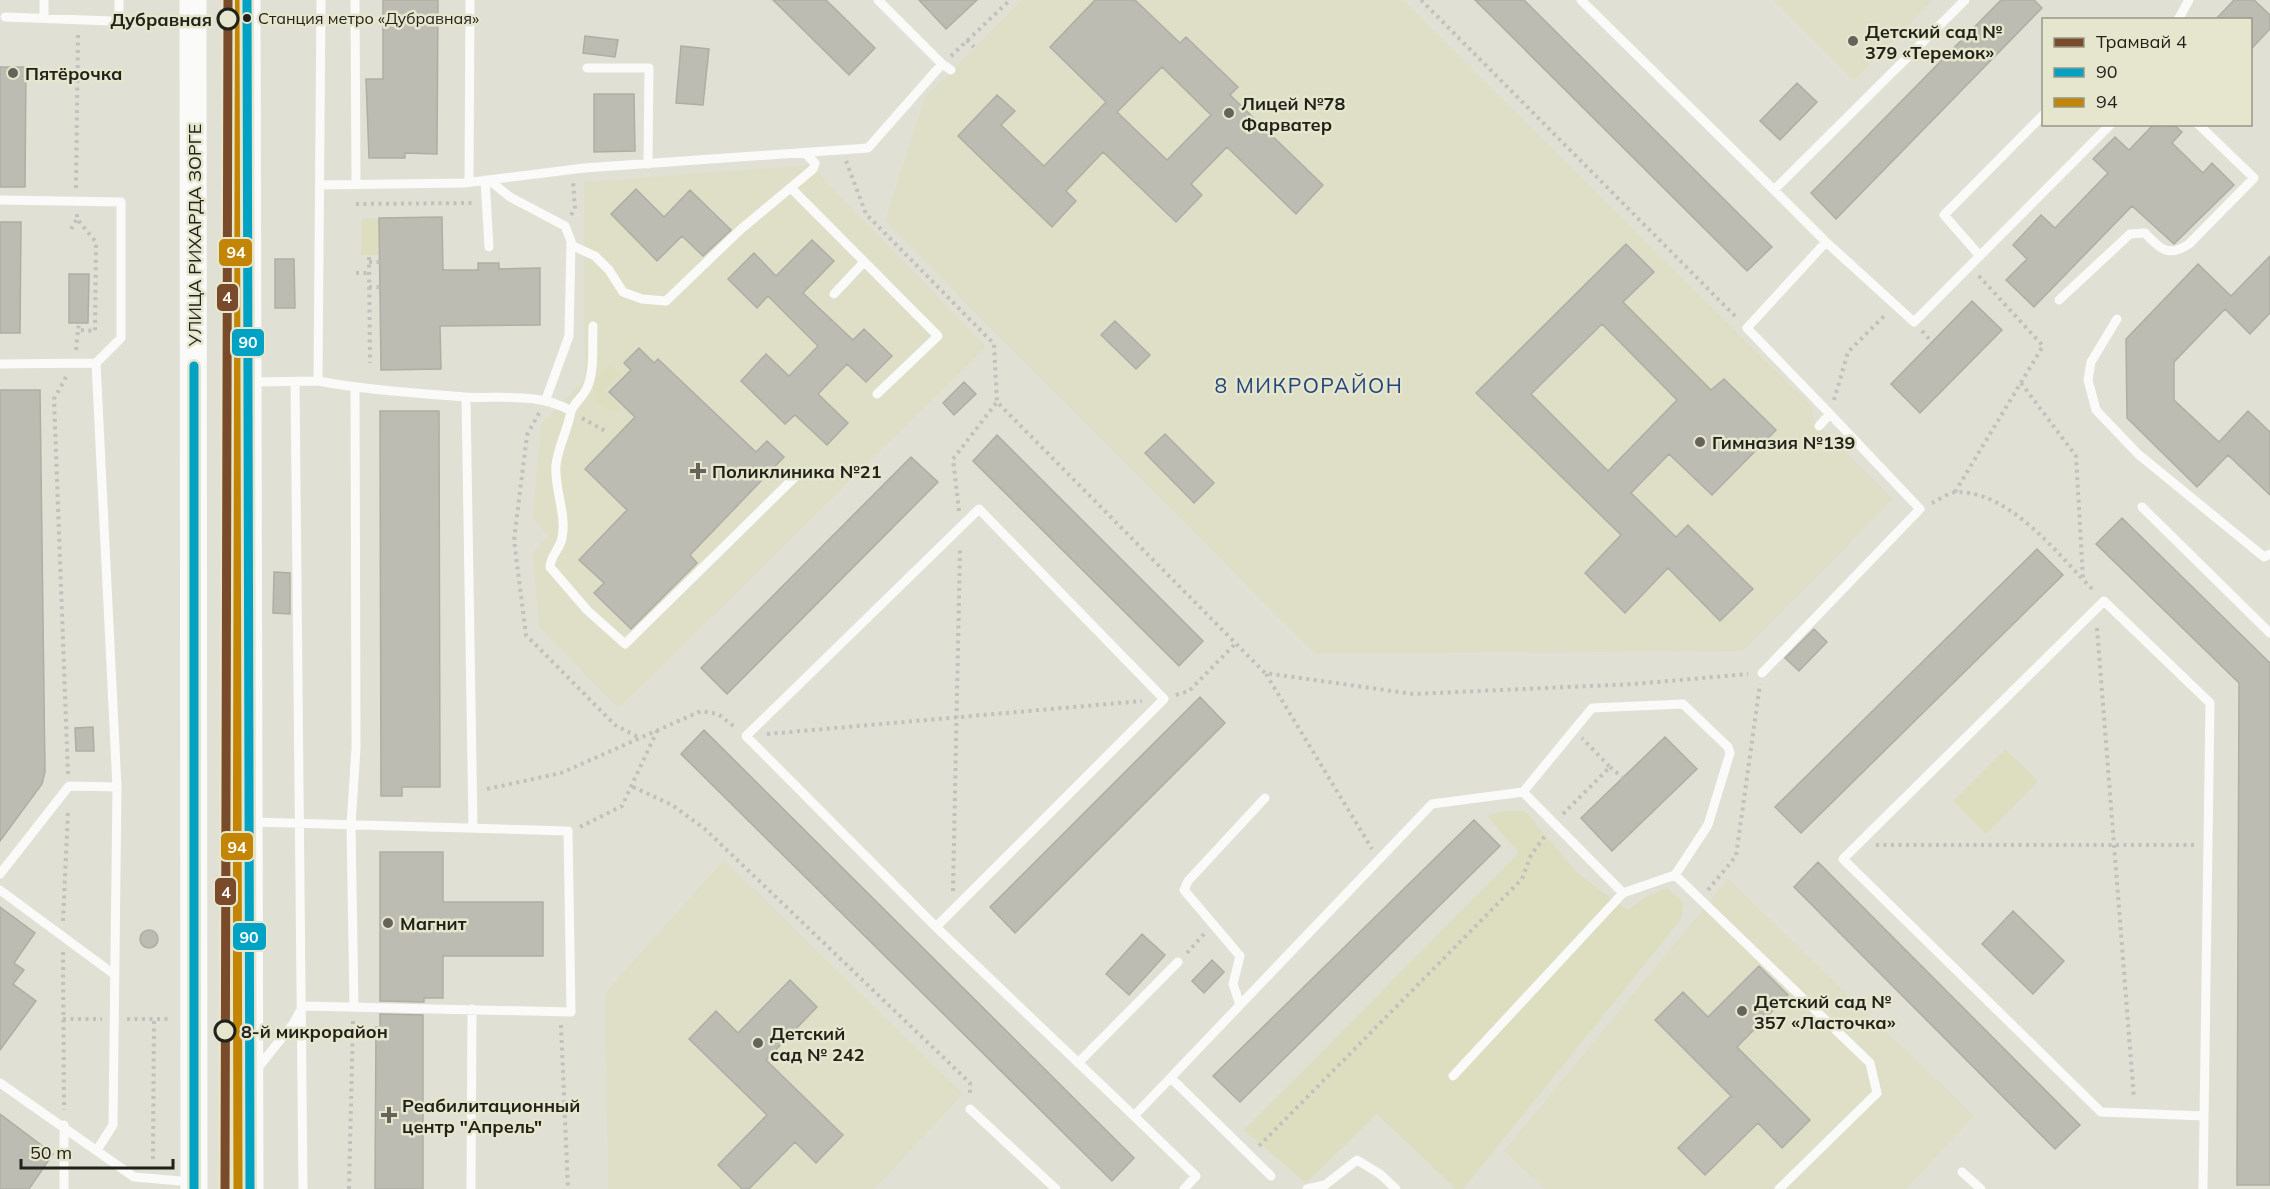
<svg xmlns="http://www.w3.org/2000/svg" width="2270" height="1189" viewBox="0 0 2270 1189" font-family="Mulish,sans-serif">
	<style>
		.built { fill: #dfdfc8 }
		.green { fill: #ddddbf }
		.building { fill: #bcbcb2; stroke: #aeaea5; stroke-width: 1.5; fill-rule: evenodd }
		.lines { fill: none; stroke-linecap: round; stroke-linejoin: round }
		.path { stroke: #c1c1bd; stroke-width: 4; stroke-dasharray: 3 4.5; stroke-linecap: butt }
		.lane { stroke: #fafaf9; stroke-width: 9 }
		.secondary { stroke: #fafaf9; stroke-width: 27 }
		.bus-1-casing { stroke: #e6e6ce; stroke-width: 14 }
		.bus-2-casing { stroke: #e6e6ce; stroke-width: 14 }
		.bus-1 { stroke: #02a2c5; stroke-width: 9 }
		.bus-2 { stroke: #c28506; stroke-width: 9 }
		.tram-1-casing { stroke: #e6e6ce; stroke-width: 14 }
		.tram-1 { stroke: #7a4b2a; stroke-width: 9 }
		.bus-dot { fill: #212219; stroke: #e6e6ce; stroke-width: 2 }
		.stop-dot { fill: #e6e6ce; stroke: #212219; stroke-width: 3 }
		.poi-dot { fill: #64645a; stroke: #e6e6ce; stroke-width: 2 }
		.labels { text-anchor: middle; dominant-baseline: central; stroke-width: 5; stroke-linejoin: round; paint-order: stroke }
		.bus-label { font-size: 16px; fill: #212219; stroke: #e6e6ce; text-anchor: start }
		.stop-label { font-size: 18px; font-weight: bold; fill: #212219; stroke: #e6e6ce; text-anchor: end }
		.poi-label { font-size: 18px; font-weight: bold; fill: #212219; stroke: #e6e6ce; text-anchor: start }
		.street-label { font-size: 18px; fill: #212219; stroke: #e6e6ce }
		.quarter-label { font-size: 21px; letter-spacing: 1.5px; fill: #20457a; stroke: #e6e6ce }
		.line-badge { stroke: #e6e6ce; stroke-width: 2 }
		.badge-label { font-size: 16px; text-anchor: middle; font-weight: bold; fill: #fff }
	</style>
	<rect width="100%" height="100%" fill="#e0e0d4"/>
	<!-- built -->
	<path class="built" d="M1022,0h381l409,407 1,13 80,79 -150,152 -428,3 -430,-433 40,-123z
		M1773,0h160l-79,81z
		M810,165l176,182 -367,361 -80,-81 -6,-75 15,-16 -15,-17 8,-95 44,-45 -1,-197z
		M724,860l239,234 -89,95h-266l-3,-196z
		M1728,879l246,237 -68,73h-361l-41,-38z"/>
	<!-- green -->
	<path class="green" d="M379,218l1,37h-19l1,-36z
		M610,363l11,10 -17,17 19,19c-14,5 -24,-3 -30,-15l3,-15z
		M2005,749l33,32 -52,53 -33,-33z
		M1505,811h20l52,62 50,37 20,-14 20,-8 16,15 -2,16 -218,270h-7l-79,-75 -71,69 -62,-53 275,-277 -32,-37z"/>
	<!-- building -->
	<path class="building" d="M383,0h55l-1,154 -32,-1v5h-36l-3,-79h17z
		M773,0h53l49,48 -26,27z
		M919,0h58l-31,29z
		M1095,0h40l45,43 6,-6 52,50 -8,8 93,90 -27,29 -69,-67 -36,37 11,11 -26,27 -73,-70 -37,39 10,10 -24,26 -94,-91 39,-41 18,16 -14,14 43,41 62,-64 -56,-55zM1162,67l49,48 -44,45 -50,-48z
		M1475,0h49l248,247 -25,24z
		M2001,0h33l8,8 -206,211 -25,-26z
		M2234,0h20l16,15v14l-20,21v-30h-35z
		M585,36l33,4 -3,17 -32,-4z
		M681,46l28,3 -6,56 -27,-2z
		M0,67h26l-1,120h-25z
		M1797,83l20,19 -37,38 -20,-19z
		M594,94h40l1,57 -41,1z
		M2154,124h19l9,8 -10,11 31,30 9,-10 22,22 -60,59 -42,-38 -98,101 -28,-27 21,-21 -14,-14 28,-30 14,13 53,-55 -15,-14 22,-22 14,13z
		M636,189l28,28 26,-27 41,40 -28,26 -21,-20 -25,25 -46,-47z
		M442,217l1,53h35v-7h21v6l41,-1v57l-100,1 1,43 -60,1 -2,-152z
		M0,222h21l-1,111h-20z
		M812,240l22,21 -31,32 50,47 11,-11 28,27 -26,26 -19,-18 -29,30 30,29 -21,22 -32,-30 -10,9 -44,-43 25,-27 23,22 29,-30 -50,-50 -11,12 -29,-29 26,-26 22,23z
		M1626,244l28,28 -31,30 88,88 13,-11 52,51 -64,65 -43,-41 -38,39 45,44 12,-12 65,64 -33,32 -52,-53 -43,45 -40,-40 36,-38 -145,-142zM1602,324l75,76 -69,71 -77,-77z
		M2270,256v57l-20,21 -25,-25 -51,53v38l45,42 29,-31 22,21v63l-42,-40 -31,32 -70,-69 -1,-79 72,-75 33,32z
		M275,259h19l1,49h-20z
		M69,274h20l-1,49h-19z
		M1972,301l30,29 -82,83 -29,-29z
		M1115,321l35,34 -14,14 -35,-34z
		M639,348l15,15 4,-4 98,93 11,-11 17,16 -94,98 7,8 -66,66 -37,-36 10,-10 -25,-23 48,-50 -42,-41 50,-52 -26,-25 22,-22 -7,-7z
		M964,382l12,12 -22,21 -11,-12z
		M0,390h40l5,382 -3,12 -42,57z
		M380,411h59l1,376h-38v9h-21z
		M1165,434l49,49 -20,20 -49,-50z
		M997,435l206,206 -24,25 -206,-205z
		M911,457l27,25 -211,212 -26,-26z
		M2122,518l148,145v522h-33l2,-502 -143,-139z
		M2037,549l26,26 -262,258 -26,-26z
		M274,572l16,1v41l-17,-1z
		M1814,629l13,13 -28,29 -14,-13z
		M1200,697l25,26 -210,210 -25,-26z
		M93,727l1,24h-18l-1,-23z
		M704,730l430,428 -22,23 -431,-427z
		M1665,737l32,32 -85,82 -31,-33z
		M1474,820l26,26 -260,256 -27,-26z
		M380,852h63v50h100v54h-100v42h-19v4l-44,-1z
		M1818,862l262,263 -25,24 -261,-262z
		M0,907l35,26 -21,30 10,7 -11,14 23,17 -36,49z
		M2013,911l51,50 -31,33 -51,-50z
		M140 939a9 9 0 1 1 18 0a9 9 0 1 1-18 0Z
		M1142,934l23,21 -36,40 -23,-21z
		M1212,960l12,12 -20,21 -12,-12z
		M1759,966l29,29 -51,52 73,73 -28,28 -24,-25 -53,52 -27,-27 53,-52 -76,-76 28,-28 25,25z
		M790,980l27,27 -51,53 77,75 -27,28 -21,-21 -46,47h-7l-24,-24 49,-50 -78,-76 27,-28 22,22z
		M380,1014l43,1v174h-48l1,-162h4z
		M0,1114l53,40 -24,35h-29z"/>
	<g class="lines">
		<!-- path -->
		<path class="path" d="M1421,0l317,319
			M967,40l7,7
			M951,56l59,-56
			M846,161l20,53 128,130 3,58 268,271 148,21 221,-10 114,-10
			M76,188l2,-154
			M356,204l117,-1
			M77,214v5l19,23 -1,89 -17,-1 1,-7
			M571,215l4,-6 -2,-27
			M71,229l6,-10
			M369,257l1,106
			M369,262h11
			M356,273h13
			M369,287h11
			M1922,331l10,11
			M76,350l2,-20
			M66,377l-12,22 14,375
			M2021,383l55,73 7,123
			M1834,400l14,-48 38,-38
			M539,413l-12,22 -13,105 12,95 89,90 25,13
			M582,418l23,13
			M1955,492l88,-146 -65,-71
			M1932,503c7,-3 17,-11 25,-11 55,0 102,64 138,100
			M959,511l-6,-52 44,-57
			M2097,628l37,471
			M1266,674l106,175
			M1176,695l13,-4 47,-48
			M767,734l375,-33
			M1610,767l13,11
			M633,787l39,18 33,24 265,254v13
			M487,789l74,-16 140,-62 17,3 18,14
			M1563,814l47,-47 -28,-29
			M580,827l42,-21 35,-75
			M1876,845h319
			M1708,890l28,-34 24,-172
			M953,891l7,-343
			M63,921l5,-110
			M63,952l1,158
			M1187,953l17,-19
			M63,1019h39
			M127,1019h44
			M561,1025l7,164
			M1259,1146l263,-267 9,-24 16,-22
			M153,1159l1,-140
			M349,1189l4,-170"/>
		<!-- lane -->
		<path class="lane" d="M119,0v21
			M355,0l1,184
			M878,0l64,64 9,6
			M1581,0l193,190
			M1965,0l-191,190 52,52 88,80 197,-198
			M5,17l187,7
			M44,18v-18
			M2178,20l11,-20
			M587,68h62l-1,96
			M485,180l4,67
			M489,180l21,17 55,29 6,15 -2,95 -23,63
			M469,182l1,-182
			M320,185l144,-2 120,-15 284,-20 74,-84
			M792,189l146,147 -61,58
			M0,200l121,2v136l-25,25 -96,1
			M571,245l24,11 14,14 14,22 19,7 24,2 74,-71 73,-61 2,-6 -10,-10
			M1980,256l-36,-41 100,-101
			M834,294l30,-32
			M2059,300l71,-66 15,-1c15,16 23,25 44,11l65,-66 -56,-54
			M2117,319l-26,43 -3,18 8,30 42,44 126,103 6,-3
			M96,363l21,424 -4,338 -16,25
			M318,381c48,9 97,12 146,16 36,2 75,-5 107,14 -3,19 -13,35 -15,54 -2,25 11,48 6,73 -2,11 -12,18 -12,29l37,43 38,34 174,-171
			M250,382l68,-1 3,-381
			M295,382l8,807
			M466,397l7,431
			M571,411c4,-9 12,-14 16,-23 8,-18 5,-42 6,-62
			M1819,426l11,-12 -83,-86 79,-86
			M2142,507l128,126
			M1762,673l158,-164 -90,-95
			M1523,792l100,101 52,-18 195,188 7,30 -98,96
			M252,822l316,9 3,181 -268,-6 -10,18 -36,45
			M0,874l69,-88 48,1
			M0,890l115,85
			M936,927l228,-228 -185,-190 -233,227 190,191 198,189
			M1240,1005l-7,-21 7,-28 -56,-66 4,-9 77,-83
			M354,1006l-3,-181 5,-77 -1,-360
			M1078,1063l100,-101
			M1453,1076l170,-183
			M1171,1078l100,98
			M0,1083l134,94 58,5
			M970,1109l86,80
			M1962,1172l19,17
			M64,1189v-64
			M471,1189l1,-180
			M1184,1189l12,-13 -62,-60 298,-312 91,-12 69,-84 91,-4 45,43 2,6 -22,72 -33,50
			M1307,1189l18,-4 32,-25 23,14 16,15
			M2203,1189l7,-486 -106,-102 -261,258 258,253 103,4"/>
		<!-- secondary -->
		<path class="secondary" d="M193,0l1,1189
			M247,0l3,1189"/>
		<!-- bus-1 casing -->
		<g class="bus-1-casing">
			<path id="bus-1" d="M247,0l3,1189
				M194,366v823"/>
		</g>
		<!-- bus-2 casing -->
		<g class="bus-2-casing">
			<path id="bus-2" d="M235,0l3,1189"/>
		</g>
		<!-- bus-1 -->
		<use href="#bus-1" class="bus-1"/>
		<!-- bus-2 -->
		<use href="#bus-2" class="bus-2"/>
		<!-- tram-1 casing -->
		<g class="tram-1-casing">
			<path id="tram-1" d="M225,1189l3,-1189"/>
		</g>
		<!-- tram-1 -->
		<use href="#tram-1" class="tram-1"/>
	</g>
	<!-- markers -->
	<circle class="bus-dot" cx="247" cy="18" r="5"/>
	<g class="stop-dot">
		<circle cx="228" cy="19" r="10"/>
		<circle cx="225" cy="1031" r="10"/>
	</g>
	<g class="poi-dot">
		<circle cx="1853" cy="41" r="6"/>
		<circle cx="13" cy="73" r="6"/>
		<circle cx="1229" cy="113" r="6"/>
		<circle cx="1700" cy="442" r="6"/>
		<path d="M695 462h6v6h6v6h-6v6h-6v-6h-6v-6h6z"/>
		<circle cx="388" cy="923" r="6"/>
		<circle cx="1742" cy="1011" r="6"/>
		<circle cx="758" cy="1043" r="6"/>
		<path d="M386 1106h6v6h6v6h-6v6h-6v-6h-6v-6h6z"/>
	</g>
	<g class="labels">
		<!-- bus labels -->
		<g class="bus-label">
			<text x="258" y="18">Станция метро «Дубравная»</text>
		</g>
		<!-- stop labels -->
		<g class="stop-label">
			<text x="212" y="19">Дубравная</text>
			<text x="241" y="1031" text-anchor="start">8-й микрорайон</text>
		</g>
		<!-- poi labels -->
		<g class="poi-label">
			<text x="1865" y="31">Детский сад №<tspan x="1865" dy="21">379 «Теремок»</tspan></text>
			<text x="25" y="73">Пятёрочка</text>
			<text x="1241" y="103">Лицей №78<tspan x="1241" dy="21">Фарватер</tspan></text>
			<text x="1712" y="442">Гимназия №139</text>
			<text x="712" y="471">Поликлиника №21</text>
			<text x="400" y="923">Магнит</text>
			<text x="1754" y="1001">Детский сад №<tspan x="1754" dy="21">357 «Ласточка»</tspan></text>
			<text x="770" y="1033">Детский<tspan x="770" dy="21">сад № 242</tspan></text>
			<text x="402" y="1105">Реабилитационный<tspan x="402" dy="21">центр "Апрель"</tspan></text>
		</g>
		<!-- street labels -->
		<g class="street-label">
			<text transform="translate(194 235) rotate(-90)">УЛИЦА РИХАРДА ЗОРГЕ</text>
		</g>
		<!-- quarter labels -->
		<g class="quarter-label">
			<text x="1309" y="385">8 МИКРОРАЙОН</text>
		</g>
	</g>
	<g class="line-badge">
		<rect x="218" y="238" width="35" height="29" rx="6" fill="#c28506"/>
		<rect x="216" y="283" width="23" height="29" rx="6" fill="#7a4b2a"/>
		<rect x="231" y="328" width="34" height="29" rx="6" fill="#02a2c5"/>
		<rect x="220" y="832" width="34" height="29" rx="6" fill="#c28506"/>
		<rect x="214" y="877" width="23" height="29" rx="6" fill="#7a4b2a"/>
		<rect x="232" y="922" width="35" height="29" rx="6" fill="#02a2c5"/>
	</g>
	<g class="badge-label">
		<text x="236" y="258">94</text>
		<text x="227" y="303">4</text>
		<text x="248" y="348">90</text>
		<text x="237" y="853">94</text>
		<text x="226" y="898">4</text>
		<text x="249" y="943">90</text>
	</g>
	<!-- legend -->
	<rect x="2042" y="18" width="210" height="108" fill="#e6e6ce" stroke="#979886" stroke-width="1.5"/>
	<rect x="2054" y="38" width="30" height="9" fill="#7a4b2a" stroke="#979886" stroke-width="1.5"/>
	<text x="2096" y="48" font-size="18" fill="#212219">Трамвай 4</text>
	<rect x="2054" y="68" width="30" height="9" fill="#02a2c5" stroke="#979886" stroke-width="1.5"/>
	<text x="2096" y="78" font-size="18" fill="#212219">90</text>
	<rect x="2054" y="98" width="30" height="9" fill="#c28506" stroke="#979886" stroke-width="1.5"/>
	<text x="2096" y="108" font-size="18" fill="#212219">94</text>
	<!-- scale -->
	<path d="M21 1159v9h152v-9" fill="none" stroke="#212219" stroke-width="3"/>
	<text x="30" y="1159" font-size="18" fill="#212219" stroke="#e6e6ce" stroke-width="4.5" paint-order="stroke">50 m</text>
</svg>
